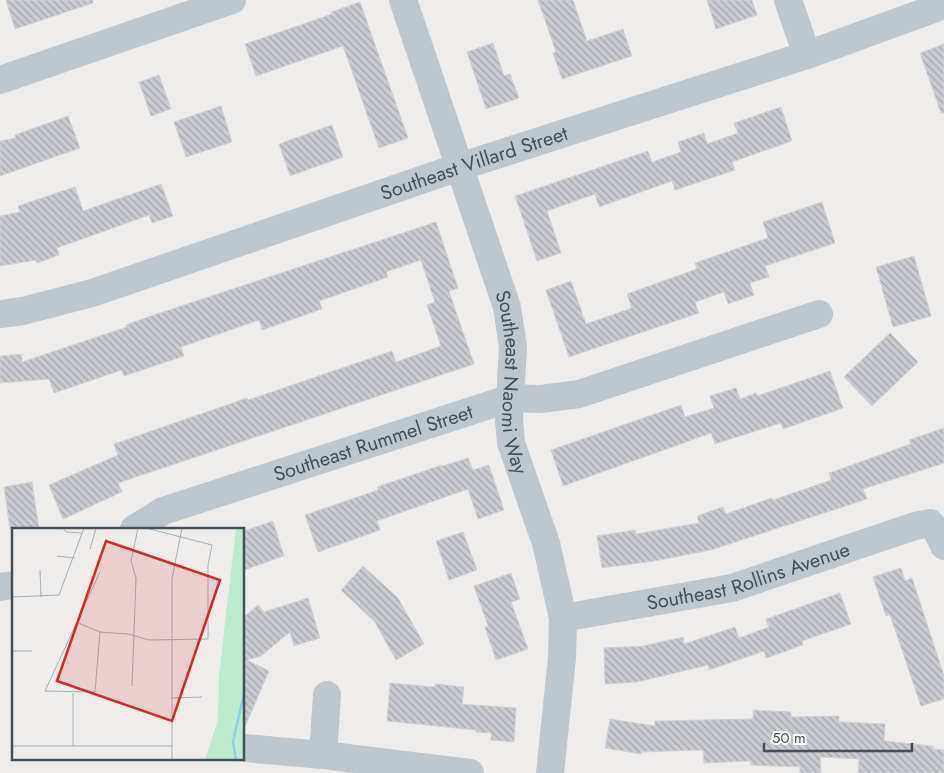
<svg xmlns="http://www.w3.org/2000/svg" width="944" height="773" viewBox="0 0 944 773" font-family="Jost,sans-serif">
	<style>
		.building { fill: url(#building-back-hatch); stroke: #d0d2d7 }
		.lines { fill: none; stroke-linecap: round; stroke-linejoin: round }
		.minor { stroke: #bec6ce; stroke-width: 28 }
		.labels { text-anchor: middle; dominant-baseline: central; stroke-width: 5; stroke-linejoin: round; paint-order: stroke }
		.street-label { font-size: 20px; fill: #464f58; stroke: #fff }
		.inset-river { fill: none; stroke: #8cd2e5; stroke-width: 2.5 }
		.inset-road { fill: none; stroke: #abadb1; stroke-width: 1 }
		.view { fill: #d62828; fill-opacity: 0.15; stroke: #d62828; stroke-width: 2.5 }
		.inset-edge { fill: none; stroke: #464f58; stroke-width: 2.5 }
	</style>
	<defs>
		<pattern id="building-back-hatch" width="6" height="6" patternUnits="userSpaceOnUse" patternTransform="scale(1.25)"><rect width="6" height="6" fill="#cacbd1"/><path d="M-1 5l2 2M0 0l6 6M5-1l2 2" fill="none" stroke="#a6a7ac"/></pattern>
	</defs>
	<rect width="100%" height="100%" fill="#efecec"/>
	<!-- building -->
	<path class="building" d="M6,0h87v3l-78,26z
		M538,0h35l14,41 36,-12 9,27 -70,23 -9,-26 3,-1z
		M707,0h45l5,15 -41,14z
		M360,2l48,136 -29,10 -36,-102 -87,30 -11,-32 87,-30 -1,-2z
		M493,43l11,33 6,-2 9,24 -33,11 -19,-57z
		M944,44v69h-3l-21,-60z
		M159,75l12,34 -20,7 -12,-34z
		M221,106l11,36 -46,15 -12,-35z
		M781,107l11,34 -60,21 3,8 -60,20 -3,-9 -73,26 -4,-13 -48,17 14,42 -24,8 -22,-65 133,-45 4,11 29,-10 -3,-10 26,-9 3,11 31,-11 -4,-10z
		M68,116l12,32 -80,28v-35l16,-3 -1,-3z
		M332,125l11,32 -53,19 -11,-32z
		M161,184l12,32 -21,7 -3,-8 -92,33 2,7 -22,8 -1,-3 -36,6v-50l20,-4 -2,-6 57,-19 8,24z
		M822,202l13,41 -70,23 4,11 -19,6 4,12 -26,9 -4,-12 -29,10 4,11 -130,44 -23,-67 25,-9 15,43 46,-16 -5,-14 70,-25 -2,-6 73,-25 -5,-16z
		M436,222l22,66 -9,3 25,73 -356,119 4,9 -59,27 -14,-34 69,-30 -4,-11 133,-46 1,2 144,-49 4,11 45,-16 -14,-41 8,-3 -14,-42 -35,12 2,5 -69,24 3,8 -60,21 -3,-10 -78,27 3,9 -60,20 -2,-6 -68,23 -5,-14 -49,4v-27l22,-2v8l105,-35 -1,-2 25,-9z
		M914,256l17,60 -38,11 -17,-60z
		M890,333l28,29 -46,44 -28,-29z
		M830,371l13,37 -60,21 -2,-6 -66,21 -4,-11 -148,53 -12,-36 130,-45 4,12 29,-9 -4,-12 26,-8 4,11 16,-6 1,3z
		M944,428v35l-81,26 4,10 -156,51 -57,11 -52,7 -5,-32 38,-6 1,4 63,-11 -2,-7 26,-9 3,7 46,-16 1,2 58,-20 -2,-7 82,-29 -2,-4z
		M468,458l5,12 16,-5 15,45 -26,9 -10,-30 -91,32 3,9 -62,22 -13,-37 73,-25 -1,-3 65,-22 1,1z
		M32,482l7,47h-29l-6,-42z
		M273,521l11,35 -40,14v-39z
		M463,532l14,38 -28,10 -13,-39z
		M363,566l35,32 26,46 -28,16 -21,-38 -34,-32z
		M901,568l4,13 7,-3 32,98v23l-23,7 -31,-91 -4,1 -13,-39z
		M511,573l9,26 -9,3 17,47 -32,11 -11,-33 3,-1 -14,-40z
		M840,593l11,31 -49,17 1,4 -37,13 -2,-7 -55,19 -1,-5 -71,17 -32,2 -1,-36 39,-2 40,-9 1,7 51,-17 4,11 30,-11 -3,-8z
		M308,598l12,40 -26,8 -4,-14 -29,24 -14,4 22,11 -25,58v-112l14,-12 6,7z
		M390,683l45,4v-3l29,3 -2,17 54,4 -2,34 -23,-2v-7l-15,-1v-2l-89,-9z
		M753,710l38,2v5l48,-1v6l46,2 -1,17 49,5v3l11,1v23h-86l1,-14 -39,-2 1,16h-21v-6l-49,-2v-4l-47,2 -1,-13 -62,2v2l-36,-6 5,-29 45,7v-5l98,-2z"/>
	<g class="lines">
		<!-- minor -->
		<g class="minor">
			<path id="s1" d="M403,0l104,307 6,40 -4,73 2,23 35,100 17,75 -1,40 -12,115"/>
			<path d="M788,0l19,55"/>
			<path d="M0,80l232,-80"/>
			<path id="s2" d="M0,314l23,-3 69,-18 367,-126 348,-112 137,-50"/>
			<path id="s3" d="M134,529l29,-18 348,-113 30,1 38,-5 240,-80"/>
			<path d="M0,587l14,-2"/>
			<path id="s4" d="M563,618l169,-30 183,-62 15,-3 8,10 6,13"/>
			<path d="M244,748l79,7 147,18"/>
			<path d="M323,755l4,-60"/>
		</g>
	</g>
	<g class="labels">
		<!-- street labels -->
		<g class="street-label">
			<text stroke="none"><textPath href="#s2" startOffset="498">Southeast Villard Street</textPath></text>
			<text stroke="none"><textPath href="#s1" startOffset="400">Southeast Naomi Way</textPath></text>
			<text stroke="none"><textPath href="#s3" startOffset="255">Southeast Rummel Street</textPath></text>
			<text stroke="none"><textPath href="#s4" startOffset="190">Southeast Rollins Avenue</textPath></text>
		</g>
	</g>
	<!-- overview -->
	<g transform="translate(12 528)">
		<rect width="232" height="232" fill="#efecec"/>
		<path d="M224,0h9l-1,232h-39l13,-40 1,-44z" fill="#bcebce"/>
		<path class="inset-river" d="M224,232l-3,-18 12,-53"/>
		<path class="inset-road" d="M51,0l3,4 16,1M78,21l6,-21M45,28l18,2M28,42l1,27M0,69l47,-2 25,-67M64,94l24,10 28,2 21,6 59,-1v-74l4,-20 -66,-17M88,104l-5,60 -50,-1 55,-119M0,123h20M120,158l4,-108 -5,-17 7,-33M159,170l31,-1M0,218h160M61,218v-53M160,232v-181l10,-51"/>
		<path class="view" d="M94,13l114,39 -48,141 -115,-40z"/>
		<rect width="232" height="232" class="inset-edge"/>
	</g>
	<!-- scale -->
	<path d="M764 743v8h148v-8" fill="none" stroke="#464f58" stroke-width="2.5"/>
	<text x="772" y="743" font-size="15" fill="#464f58" stroke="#ffffff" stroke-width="4" paint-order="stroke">50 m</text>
</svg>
